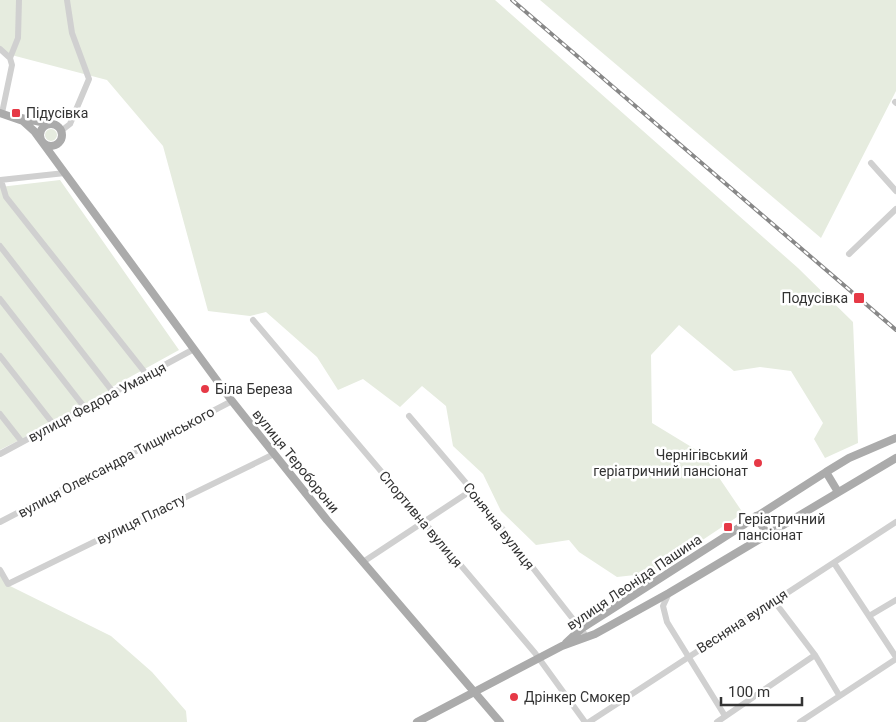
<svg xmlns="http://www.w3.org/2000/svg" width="896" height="722" viewBox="0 0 896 722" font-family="Roboto,sans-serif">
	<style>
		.green { fill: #e6ecdf }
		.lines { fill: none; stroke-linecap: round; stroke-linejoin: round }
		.minor { stroke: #d0d0d0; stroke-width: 6 }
		.major { stroke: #ababab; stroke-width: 8 }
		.rail-casing { stroke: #888; stroke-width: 4 }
		.rail { stroke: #fff; stroke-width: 2; stroke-dasharray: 5.5; stroke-linecap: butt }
		.poi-dot { fill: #e63946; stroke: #fff; stroke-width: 2 }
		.labels { text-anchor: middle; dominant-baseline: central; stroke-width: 5; stroke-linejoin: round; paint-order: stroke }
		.poi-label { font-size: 14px; fill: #333; stroke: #fff; text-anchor: start }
		.street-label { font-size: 14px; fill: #333; stroke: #fff }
	</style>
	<rect width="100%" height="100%" fill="#fff"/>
	<!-- green -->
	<path class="green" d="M0,0h495l303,268 55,54 5,121 -33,15 -11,-19 9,-16 -32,-52 -31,-4 -26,4 -55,-46 -28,30 1,68 51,31 40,59 -90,60 -36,4 -38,-25 -10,-12 -33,5 -35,-34 -18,-37 -30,-28 -7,-40 -24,-20 -22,21 -37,-28 -25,11 -21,-33 -51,-45 -16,4 -42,-5 -45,-165 -56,-66 -107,-28z
		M540,0h356v91l-75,147z
		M45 135a6 6 0 1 1 12 0a6 6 0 1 1-12 0Z
		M60,180l119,170 -67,37 -2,6 -110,57v-263z
		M0,571l8,14 103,51 41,36 34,39 1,11h-187z"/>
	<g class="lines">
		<!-- minor -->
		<path class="minor" d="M0,49l10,9
			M10,58l8,-20 1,-38
			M895,102l1,1
			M2,113l10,-48 -2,-7
			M61,131l9,-7 19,-45 -17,-46 -5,-33
			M871,163l25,28
			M0,180l65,-7
			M1,180l5,17 141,178
			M0,246l113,146
			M849,254l47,-45
			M0,299l85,109
			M253,320l282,333 50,69
			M0,356l54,69
			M0,414l22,28
			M409,416l63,74 115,147
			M0,454l194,-105
			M0,522l232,-121
			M363,562l109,-72
			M834,563l62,94
			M0,570l8,14 266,-130
			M669,593l-6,13 4,16 58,94
			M774,601l41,54 24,40
			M869,616l27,-16
			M589,722l307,-200
			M717,722l98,-67
			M800,722l96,-63"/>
		<!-- major -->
		<path class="major" d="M0,113l23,8 11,10 198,270 95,119 173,202
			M21,118l30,6
			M40 135a11 11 0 1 1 22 0a11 11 0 1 1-22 0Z
			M826,472l12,20
			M756,516l11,18
			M566,643l15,-14 245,-157 23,-14 47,-20
			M417,722l145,-76 33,-12 74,-41 227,-135"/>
		<!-- rail casing -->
		<g class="rail-casing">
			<path id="rail" d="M512,0l384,330"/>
		</g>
		<!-- rail -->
		<use href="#rail" class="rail"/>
	</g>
	<!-- markers -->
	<g class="poi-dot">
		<rect x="11" y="108" width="10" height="10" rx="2.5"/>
		<rect x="853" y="292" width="12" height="12" rx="2.5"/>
		<circle cx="205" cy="389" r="5"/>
		<circle cx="758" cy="463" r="5"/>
		<rect x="723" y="522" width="10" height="10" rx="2.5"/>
		<circle cx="514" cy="697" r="5"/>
	</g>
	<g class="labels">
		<!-- poi labels -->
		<g class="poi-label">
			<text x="26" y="113">Підусівка</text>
			<text x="848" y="298" text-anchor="end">Подусівка</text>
			<text x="215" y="389">Біла Береза</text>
			<text x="748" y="455" text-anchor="end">Чернігівський<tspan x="748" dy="16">геріатричний пансіонат</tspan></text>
			<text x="738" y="519">Геріатричний<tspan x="738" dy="16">пансіонат</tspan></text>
			<text x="524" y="697">Дрінкер Смокер</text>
		</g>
		<!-- street labels -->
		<g class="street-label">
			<text transform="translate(97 402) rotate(-28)">вулиця Федора Уманця</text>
			<text transform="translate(296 461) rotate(51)">вулиця Тероборони</text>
			<text transform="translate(116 462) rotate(-28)">вулиця Олександра Тищинського</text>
			<text transform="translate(141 519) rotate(-26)">вулиця Пласту</text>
			<text transform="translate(421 519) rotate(50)">Спортивна вулиця</text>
			<text transform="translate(499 526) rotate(52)">Сонячна вулиця</text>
			<text transform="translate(634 582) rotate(-34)">вулиця Леоніда Пашина</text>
			<text transform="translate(742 621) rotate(-33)">Весняна вулиця</text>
		</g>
	</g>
	<!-- scale -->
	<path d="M721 697v8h81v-8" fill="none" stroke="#333333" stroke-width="2.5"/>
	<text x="728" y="697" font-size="15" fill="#333333" stroke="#ffffff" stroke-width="4" paint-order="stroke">100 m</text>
</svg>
